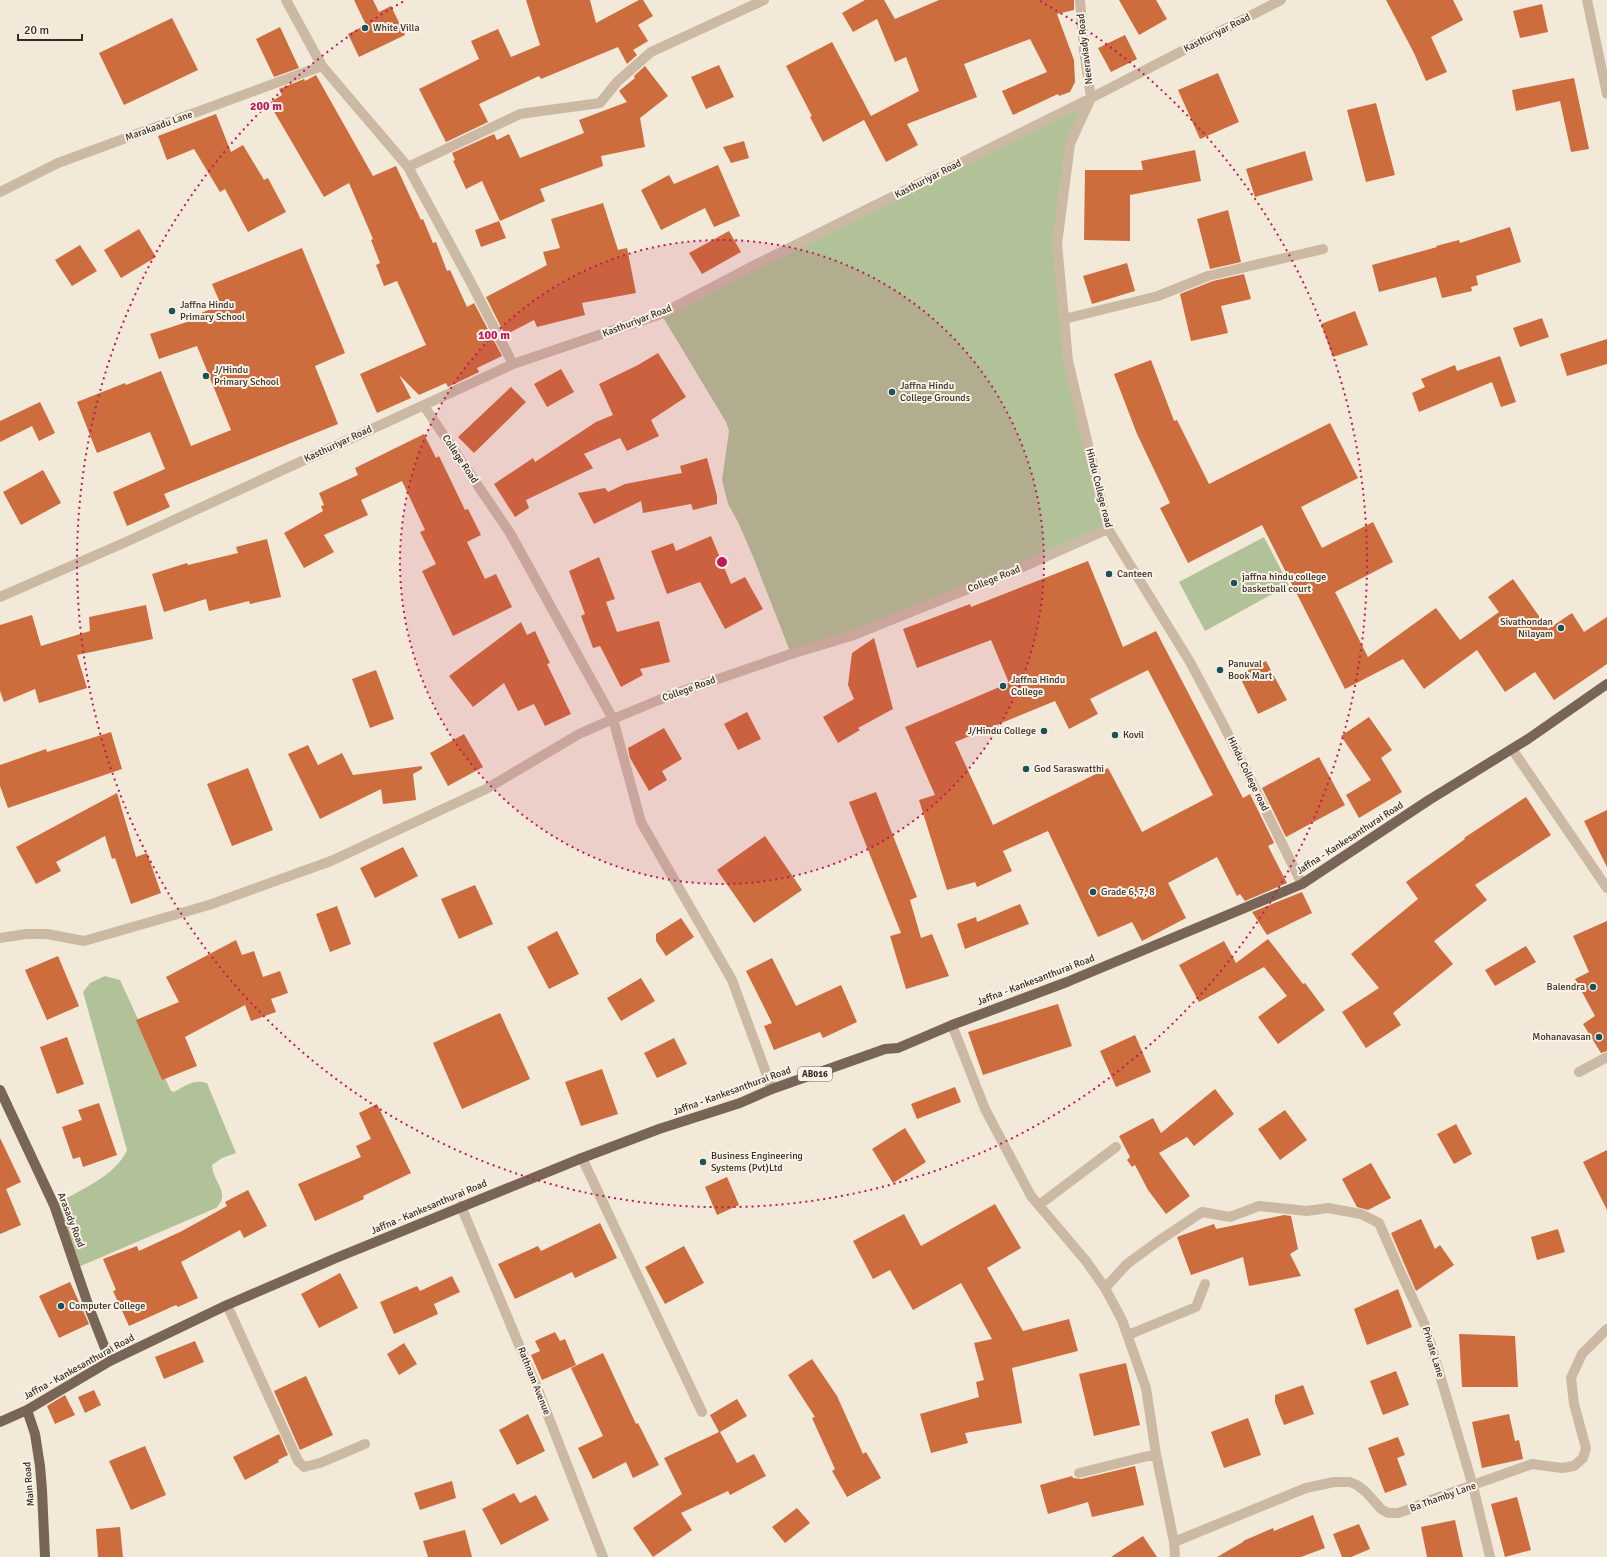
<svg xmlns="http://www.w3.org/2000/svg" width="1607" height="1557" viewBox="0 0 1607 1557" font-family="Signika,sans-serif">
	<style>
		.green { fill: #b1c298 }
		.building { fill: #cd6c3d; fill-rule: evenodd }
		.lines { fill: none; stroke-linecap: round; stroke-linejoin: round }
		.minor { stroke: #cbb9a4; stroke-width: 10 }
		.major { stroke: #796556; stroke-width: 10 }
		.ring { fill: none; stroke: #c2185b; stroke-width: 2; stroke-dasharray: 2 4 }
		.poi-dot { fill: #1a515a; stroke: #faf2e6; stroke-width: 1.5 }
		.labels { text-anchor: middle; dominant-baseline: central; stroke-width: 4; stroke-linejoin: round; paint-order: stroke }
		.shield { fill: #faf2e6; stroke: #716860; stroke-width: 1 }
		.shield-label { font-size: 9px; font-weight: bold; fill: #362d26 }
		.poi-label { font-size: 10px; fill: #362d26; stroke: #faf2e6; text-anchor: start }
		.street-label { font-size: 10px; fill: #362d26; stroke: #faf2e6 }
		.centre { fill: #c2185b; stroke: #faf2e6; stroke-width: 2 }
		.ring-label { font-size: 12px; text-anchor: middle; font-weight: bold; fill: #c2185b; stroke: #faf2e6; stroke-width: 4; stroke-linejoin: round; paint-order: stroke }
	</style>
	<rect width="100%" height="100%" fill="#f3e9d9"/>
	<!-- green -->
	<path class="green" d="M1091,98l-21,46 -13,100 11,117 40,168 -83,37 -234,88 -37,-95 -16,-37 -10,-18 -6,-24 7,-49 -3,-9 -65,-108z
		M1264,537l25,48 -84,46 -26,-49z
		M105,976l15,4 51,111 3,1c12,-6 19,-13 33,-9l29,70 -14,5 -10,7c0,16 20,28 4,43l-140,60 -22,-63c24,-14 62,-29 73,-55l-44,-158 7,-9z"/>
	<!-- building -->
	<path class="building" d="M354,0h19l6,12 12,-6 14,29 -46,22 -11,-23 18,-9z
		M526,0h64l6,23 43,-23h4l10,16 -15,9 10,16 -15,9 4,5 -10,9 -9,-17 -77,32 -2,-3 -60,28 9,18 -42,20 -27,-53 60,-30 -8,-18 27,-12 13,28 29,-12z
		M865,0h19l11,19 44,-19h135v10l-17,4 17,46 1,22 -5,10 -11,4 -1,-2 -45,21 -11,-24 45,-19 -17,-33 -66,25 13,33 -70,27 11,21 -32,17 -22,-42 -41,22 -13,-25 2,-1 -26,-50 46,-24 39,74 48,-25 -13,-34 -11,5 -18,-43 -24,13 -11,-19z
		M1119,0h37l11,19 -28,16z
		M1386,0h67l10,20 -32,17 16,35 -21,9 -12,-28z
		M1542,4l6,28 -28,6 -7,-27z
		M172,18l26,52 -74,35 -25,-52z
		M280,27l19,41 -25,9 -18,-38z
		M1125,35l12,24 -26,13 -13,-24z
		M719,65l15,32 -28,12 -15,-32z
		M645,66l23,30 -28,22 5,29 -44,9 2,10 -63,23 5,12 -45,20 -18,-40 -16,8 -13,-28 2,-1 -3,-7 42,-19 3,6 12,-6 11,24 64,-25 -5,-13 48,-18 -8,-11 16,-13 -1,-2z
		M1218,73l21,49 -39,17 -22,-49z
		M316,75l57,101 23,-10 25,54 2,-1 10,24 3,-1 11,29 3,-1 17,37 7,-4 28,53 -25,12 2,4 -31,15 -2,-4 -27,12 -20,-20 12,23 -34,15 -17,-39 66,-29 -29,-64 -13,5 -8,-21 4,-2 -9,-23 2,-1 -24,-56 -25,14 -55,-94 13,-8 -3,-6 25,-10 1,2z
		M1574,78l15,71 -18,3 -11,-51 -44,10 -4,-21z
		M1376,103l19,72 -29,7 -19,-72z
		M216,114l15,38 12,-7 21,35 4,-2 18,34 -38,20 -23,-43 -5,3 -26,-43 -27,11 -9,-24z
		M744,141l5,17 -18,5 -8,-16z
		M1195,150l6,31 -71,14v46l-46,-1 1,-70h58l-2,-9z
		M1305,151l8,29 -58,17 -9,-28z
		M718,165l22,51 -26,11 -9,-19 -44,22 -20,-40 28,-15 5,9z
		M603,203l15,47 9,-2 9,45 -54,10 3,12 -48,12 -3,-7 -29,15 -19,-38 61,-32 -4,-13 17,-4 -9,-29z
		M1228,210l13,52 -31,7 -13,-50z
		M499,221l7,17 -25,9 -6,-17z
		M1510,227l11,35 -45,14 2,9 -7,2 1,4 -30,7 -6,-21 -57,15 -7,-27 65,-18 -1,-1 23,-6 1,3z
		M139,229l17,28 -35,21 -17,-28z
		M729,231l12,21 -39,22 -13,-21z
		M80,245l17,26 -25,15 -17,-26z
		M302,248l43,105 -30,13 23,58 -174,70 6,13 -43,19 -14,-34 52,-23 -15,-37 -53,21 -20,-51 48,-19 1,2 35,-14 30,75 40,-16 -34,-84 -38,13 -9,-25 37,-12 -1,-3 35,-14 -9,-21z
		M1127,263l8,28 -43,13 -9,-28z
		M1244,274l7,25 -30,7 7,27 -37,8 -11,-47 33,-13z
		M1355,311l13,34 -35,12 -12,-33z
		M1542,318l7,19 -29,10 -7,-19z
		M1607,339v25l-40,12 -7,-22z
		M658,353l28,44 -35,23 8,16 -32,15 -7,-13 -36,16 9,14 -67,32 3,8 -14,9 -21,-33 39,-26 2,4 61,-40 17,-7 -14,-31 39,-19z
		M1500,356l16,46 -15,5 -9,-25 -73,30 -7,-19 13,-6 -4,-8 34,-14 2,6z
		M1151,360l23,61 3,-1 32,64 121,-61 28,55 -57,29 21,41 51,-26 20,40 -58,30 33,65 68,-49 24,32 39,-28 -11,-15 25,-18 35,50 24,-16 12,19 23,-15v47l-53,36 -19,-28 -30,20 -28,-42 -53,39 -21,-30 -58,30 -83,-164 -74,38 -28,-55 10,-5 -33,-69 -23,-60z
		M561,369l13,23 -27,15 -13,-23z
		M511,387l15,15 -52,51 -16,-16z
		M40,402l15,31 -16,8 -7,-15 -32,16v-21z
		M424,434l12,24 3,-2 26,54 3,-1 13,26 -14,7 18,37 11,-5 16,33 -59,29 -31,-65 14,-7 -16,-32 5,-2 -23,-49 -41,19 7,15 -44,20 10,17 -30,16 -20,-35 39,-22 -2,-5 3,-1 -5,-12 39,-18 -3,-7z
		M707,458l10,38v8l-24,6 -2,-6 -48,9 -2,-12 -47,23 -16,-31 27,-5 3,4 17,-8 57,-11 -2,-7z
		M43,470l18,33 -40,22 -18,-33z
		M711,536l20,48 14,-7 18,32 -38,20 -25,-47 -33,12 -16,-43 22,-8 3,8z
		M267,539l14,58 -31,7 -1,-3 -40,10 -3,-12 -42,13 -12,-38 35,-11 1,2 50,-12 -2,-6z
		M599,557l16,42 -9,3 11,30 42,-11 11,41 -30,7 3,6 -22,12 -21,-41 -7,2 -12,-32 4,-2 -16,-43z
		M1088,561l35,86 33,-16 87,167 7,-4 24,49 -6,3 19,37 -42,18 -5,-7 -3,2 -20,-39 -49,26 18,35 -44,23 -10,-19 -34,15 -50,-106 -45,20 9,20 -35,16 -2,-5 -28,8 -28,-90 16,-5 -30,-68 104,-44 -18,-43 -74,28 -14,-39 67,-25 1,3zM1148,670l65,125 -71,37 -34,-64 -115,57 -38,-83 100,-41 14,28 29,-15 -8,-15z
		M146,605l7,34 -76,16 10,33 -48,15 -4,-14 -31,13 -4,-11v-66l32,-10 9,31 49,-15 -1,-14z
		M521,622l6,13 8,-4 15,32 -3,1 24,50 -26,12 -11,-22 -16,7 -14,-28 -31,24 -24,-31z
		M874,638l19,71 -35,19 2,2 -22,13 -15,-26 31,-18 -6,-14 4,-32z
		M1266,661l21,39 -29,14 -19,-39z
		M376,670l18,49 -24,9 -18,-49z
		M747,712l14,27 -23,11 -14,-26z
		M1369,717l23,33 -11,8 21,34 -43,26 -13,-23 25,-15 -30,-44z
		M664,728l18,31 -20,12 5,9 -18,11 -19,-33 -2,-10z
		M111,732l11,37 -114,39 -8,-22v-21l46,-16 1,3z
		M464,734l19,33 -35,19 -18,-33z
		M308,745l10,20 24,-12 11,22 69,-9v3l-9,5 3,26 -33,4 -2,-15 -61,30 -32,-65z
		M1319,757l26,48 -59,32 -24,-49z
		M248,768l25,62 -41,16 -25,-62z
		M876,792l41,105 -7,3 11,38 11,-4 17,42 -43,13 -16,-53 11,-3 -52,-131z
		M117,793l19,64 11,-4 14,40 -30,11 -16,-46 -3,1 -7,-23 -49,26 5,9 -25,13 -20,-37z
		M1526,797l25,38 -76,50 12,15 -53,41 19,23 -60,49 8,12 -35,23 -24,-36 37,-24 -28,-34 67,-55 -12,-17 59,-43 -1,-1z
		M1607,810v57l-23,-46z
		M765,836l37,54 -48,33 -37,-53z
		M403,847l15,29 -43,22 -15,-30z
		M475,885l18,39 -34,15 -18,-40z
		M1302,892l10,21 -45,22 -15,-23z
		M1020,904l9,20 -64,25 -8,-25 19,-7 1,5z
		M337,906l14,38 -21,8 -14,-38z
		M681,918l13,19 -28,19 -10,-15v-7z
		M1607,921v130l-6,2 -18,-29 12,-8 -20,-37 14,-7 -16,-36z
		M557,931l22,43 -30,15 -22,-42z
		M1268,939l35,45 2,-1 20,27 -47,34 -20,-27 29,-21 -23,-29 -65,35 -20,-37 45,-24 12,22z
		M236,940l6,15 12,-4 9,26 17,-6 8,22 -17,6 5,13 -25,9 -6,-16 -60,32 12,29 -35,14 -26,-60 43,-18 -13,-25z
		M1526,946l10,16 -41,24 -10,-16z
		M58,956l21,50 -32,14 -22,-50z
		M772,958l24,48 45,-21 16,37 -34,16 -3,-6 -46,18 -10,-24 8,-3 -26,-52z
		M641,978l14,23 -34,20 -14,-23z
		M1058,1004l14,42 -89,29 -15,-43z
		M500,1013l30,66 -68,30 -29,-66z
		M1135,1035l16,37 -35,15 -16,-36z
		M67,1037l17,47 -27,10 -17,-47z
		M674,1038l13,26 -30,14 -13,-25z
		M602,1069l16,45 -37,12 -16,-44z
		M955,1087l6,15 -44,17 -6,-15z
		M1215,1089l19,25 -40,32 -7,-9 -28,16 31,43 -24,18 -18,-24 -13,-25 -3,2 -5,-7 3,-3 -11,-21 34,-18 8,15z
		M99,1103l18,52 -34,12 -3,-10 -7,2 -11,-32 20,-7 -4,-10z
		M377,1104l34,69 -48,23 1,3 -49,22 -17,-37 63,-27 -5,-11 15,-7 -12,-26z
		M1285,1110l22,30 -27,20 -22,-31z
		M1456,1124l16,30 -18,10 -17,-30z
		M905,1128l21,34 -33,21 -21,-34z
		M0,1138l21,44 -15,7 15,36 -21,9z
		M1607,1150v60l-24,-48z
		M1371,1163l20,35 -23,12 -11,-3 -15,-28z
		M727,1177l12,28 -22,10 -12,-28z
		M248,1190l19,36 -23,12 -4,-8 -59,32 17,36 -20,9 -2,-2 -47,21 -16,-35 3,-1 -13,-31 34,-13 2,5 43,-20 45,-25 -2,-4z
		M995,1204l26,44 -34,20 36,63 46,-12 9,32 -66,17 10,55 -57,10 3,10 -37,10 -11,-39 59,-17 -3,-15 8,-2 -10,-37 18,-4 -31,-56 -48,27 -23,-40 -17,9 -20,-38 51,-27 17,32z
		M1284,1215l7,1 7,33 -8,5 11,22 -52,10 -6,-29 -52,18 -14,-38 37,-13 2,5z
		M1421,1219l14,30 5,-4 14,20 -38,26 -25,-58z
		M600,1223l17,35 -42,20 -3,-6 -57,27 -17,-35 40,-18 3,5z
		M1558,1229l7,23 -28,8 -6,-23z
		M684,1246l20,37 -39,21 -20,-37z
		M340,1273l18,35 -39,20 -18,-34z
		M452,1276l8,16 -26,12 4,10 -44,20 -14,-32 37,-16 3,5z
		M70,1282l19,42 -30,14 -20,-42z
		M1398,1289l14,38 -45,18 -13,-36z
		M555,1332l5,9 5,-2 11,26 -34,15 -11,-25 9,-4 -5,-10z
		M1459,1334l56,2 3,51h-56z
		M195,1341l9,21 -40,17 -9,-22z
		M404,1343l13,21 -18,11 -12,-21z
		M603,1353l33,71 2,-1 21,42 -26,13 -7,-16 -33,17 -15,-31 25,-12 -32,-68z
		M812,1359l25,37 26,58 3,-2 15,26 -34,19 -15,-26 3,-2 -23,-51 3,-1 -27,-42z
		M1126,1363l14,62 -46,11 -15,-62z
		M1396,1371l13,34 -26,10 -13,-34z
		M306,1376l27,59 -33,15 -26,-59z
		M1303,1385l11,29 -30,11 -9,-23v-7z
		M94,1390l7,15 -16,8 -7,-16z
		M65,1395l10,20 -20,9 -8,-18z
		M737,1399l10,17 -27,16 17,31 17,-9 12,22 -36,19 -2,-4 -47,22 11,17 -39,27 -20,-29 49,-34 -18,-36 55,-26 -9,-17z
		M528,1414l17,37 -28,14 -18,-35z
		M1509,1414l6,27 4,-1 4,19 -41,9 -10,-46z
		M1248,1418l13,37 -37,13 -13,-36z
		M279,1434l9,21 -10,5 1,2 -34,18 -12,-23z
		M1398,1437l7,18 -8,3 10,27 -22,8 -17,-45z
		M145,1446l21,49 -35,15 -22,-49z
		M1135,1466l9,39 -52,12 -4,-15 -40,12 -8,-29 32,-9 1,2 8,1z
		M452,1481l4,17 -36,12 -6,-17z
		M514,1493l6,10 16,-8 13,25 -48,25 -19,-36z
		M1517,1497l14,53 -26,7 -14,-53z
		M797,1508l13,15 -25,20 -13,-16z
		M1313,1515l12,33 -24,9h-84l26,-15v-1l30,-13 1,3z
		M1455,1520l8,37h-36l-6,-30z
		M1359,1524l11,25 -19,8h-9l-9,-23z
		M120,1527l3,30h-25l-2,-28z
		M465,1530l7,27h-44l-5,-16z
		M1143,1536l14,21h-46z"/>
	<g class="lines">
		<!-- minor -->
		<path class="minor" d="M286,0l36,66 86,101 61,112 44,85
			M1080,0l4,50 7,48 -21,46 -13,100 11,117 40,168 82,133 34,64 78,158
			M1587,0l20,94
			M408,167l112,-53 80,-11 17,-21 34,-30 113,-52
			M0,192l58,-29 264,-97
			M1064,319l94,-23 50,-20 115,-27
			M424,406l86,127 103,186 58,-24 120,-41 60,-18 174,-70 83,-37
			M0,597l126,-55 387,-178 148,-50 94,-49 336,-167 190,-98
			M1512,749l95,139
			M0,938l26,-4h21l37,7 125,-36 122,-44 155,-72 93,-55 34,-15 28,103 91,158 40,109
			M952,1025l33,84 46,87 55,65 19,27 17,32 24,68 10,66 18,88 1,15
			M1579,1072l28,-15
			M582,1158l120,254
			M1039,1205l77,-58
			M461,1206l79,189 63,162
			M1105,1288l22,-24 30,-22 45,-30 28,5 29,-11 48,5 21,-3 33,6 18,9 21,48 25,54 48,161 17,71
			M227,1305l71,156 6,6 16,-4 45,-19
			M1128,1335l68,-28 9,-23
			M1079,1473l77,-19
			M1174,1542l132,-54 28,-6h16l7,3 9,7 15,17 7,4h10l12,-4 18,-8 104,-37 30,4 12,-2 9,-8 3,-10 -12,-44 -3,-26 11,-24 25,-25"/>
		<!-- major -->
		<path class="major" d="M0,1090l54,115 36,105 20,51
			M27,1410l8,24 5,32 2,24 3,67
			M0,1422l27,-12 83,-49 117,-56 109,-47 246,-100 77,-29 81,-26 32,-14 113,-40 13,-1 54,-23 115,-43 235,-98 127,-84 99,-61 79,-55"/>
	</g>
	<!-- distance rings -->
	<circle cx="722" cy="562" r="322" fill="#c2185b" fill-opacity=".12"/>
	<g class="ring">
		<circle cx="722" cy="562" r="322"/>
		<path d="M1040 1A645 645 0 1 1 404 1"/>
	</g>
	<!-- markers -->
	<g class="poi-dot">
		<circle cx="365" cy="28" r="4"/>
		<circle cx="172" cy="311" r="4"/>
		<circle cx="206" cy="376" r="4"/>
		<circle cx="892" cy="392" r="4"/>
		<circle cx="1109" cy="574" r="4"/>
		<circle cx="1234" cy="583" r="4"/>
		<circle cx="1561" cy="628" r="4"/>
		<circle cx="1220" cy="670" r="4"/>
		<circle cx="1003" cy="686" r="4"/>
		<circle cx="1044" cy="731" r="4"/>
		<circle cx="1115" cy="735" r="4"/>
		<circle cx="1026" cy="769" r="4"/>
		<circle cx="1093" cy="892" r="4"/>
		<circle cx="1593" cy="987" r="4"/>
		<circle cx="1599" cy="1037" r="4"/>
		<circle cx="703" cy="1162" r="4"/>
		<circle cx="61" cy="1306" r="4"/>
	</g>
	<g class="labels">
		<!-- shield labels -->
		<rect class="shield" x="798" y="1067" width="34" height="14" rx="3"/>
		<g class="shield-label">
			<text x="815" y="1074">AB016</text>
		</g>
		<!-- poi labels -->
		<g class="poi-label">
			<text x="373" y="28">White Villa</text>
			<text x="180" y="305">Jaffna Hindu<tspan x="180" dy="12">Primary School</tspan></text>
			<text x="214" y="370">J/Hindu<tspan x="214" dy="12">Primary School</tspan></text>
			<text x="900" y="386">Jaffna Hindu<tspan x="900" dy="12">College Grounds</tspan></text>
			<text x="1117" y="574">Canteen</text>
			<text x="1242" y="577">jaffna hindu college<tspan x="1242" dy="12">basketball court</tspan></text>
			<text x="1553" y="622" text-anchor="end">Sivathondan<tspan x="1553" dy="12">Nilayam</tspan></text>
			<text x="1228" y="664">Panuval<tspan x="1228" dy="12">Book Mart</tspan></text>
			<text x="1011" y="680">Jaffna Hindu<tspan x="1011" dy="12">College</tspan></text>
			<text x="1036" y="731" text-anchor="end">J/Hindu College</text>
			<text x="1123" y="735">Kovil</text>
			<text x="1034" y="769">God Saraswatthi</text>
			<text x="1101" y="892">Grade 6, 7, 8</text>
			<text x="1585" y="987" text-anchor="end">Balendra</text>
			<text x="1591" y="1037" text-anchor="end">Mohanavasan</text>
			<text x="711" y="1156">Business Engineering<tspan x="711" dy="12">Systems (Pvt)Ltd</tspan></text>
			<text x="69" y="1306">Computer College</text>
		</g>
		<!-- street labels -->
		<g class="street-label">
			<text transform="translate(1217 33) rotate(-27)">Kasthuriyar Road</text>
			<text transform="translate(1085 49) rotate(-97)">Neeraviady Road</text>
			<text transform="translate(159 126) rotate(-20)">Marakaadu Lane</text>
			<text transform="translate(928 179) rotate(-27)">Kasthuriyar Road</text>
			<text transform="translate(637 321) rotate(-21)">Kasthuriyar Road</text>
			<text transform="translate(338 444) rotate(-25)">Kasthuriyar Road</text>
			<text transform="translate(460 459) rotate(56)">College Road</text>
			<text transform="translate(1099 488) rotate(76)">Hindu College road</text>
			<text transform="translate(994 579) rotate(-22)">College Road</text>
			<text transform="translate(689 689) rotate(-20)">College Road</text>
			<text transform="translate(1248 774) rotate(64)">Hindu College road</text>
			<text transform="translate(1350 838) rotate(-33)">Jaffna - Kankesanthurai Road</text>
			<text transform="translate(1036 980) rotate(-21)">Jaffna - Kankesanthurai Road</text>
			<text transform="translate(732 1091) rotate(-20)">Jaffna - Kankesanthurai Road</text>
			<text transform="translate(429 1207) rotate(-23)">Jaffna - Kankesanthurai Road</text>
			<text transform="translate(71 1220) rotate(69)">Arasady Road</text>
			<text transform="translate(1433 1352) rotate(73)">Private Lane</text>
			<text transform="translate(79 1367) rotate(-29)">Jaffna - Kankesanthurai Road</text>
			<text transform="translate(534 1381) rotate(68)">Rathnam Avenue</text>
			<text transform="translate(29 1484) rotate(-95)">Main Road</text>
			<text transform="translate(1443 1497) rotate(-20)">Ba Thamby Lane</text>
		</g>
	</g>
	<circle cx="722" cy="562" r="6" class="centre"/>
	<g class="ring-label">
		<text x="266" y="110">200 m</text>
		<text x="494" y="339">100 m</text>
	</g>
	<!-- scale -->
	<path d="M18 34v6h64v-6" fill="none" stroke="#362d26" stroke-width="2"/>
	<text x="24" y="34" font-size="12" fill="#362d26" stroke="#faf2e6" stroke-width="3" paint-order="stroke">20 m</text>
</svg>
